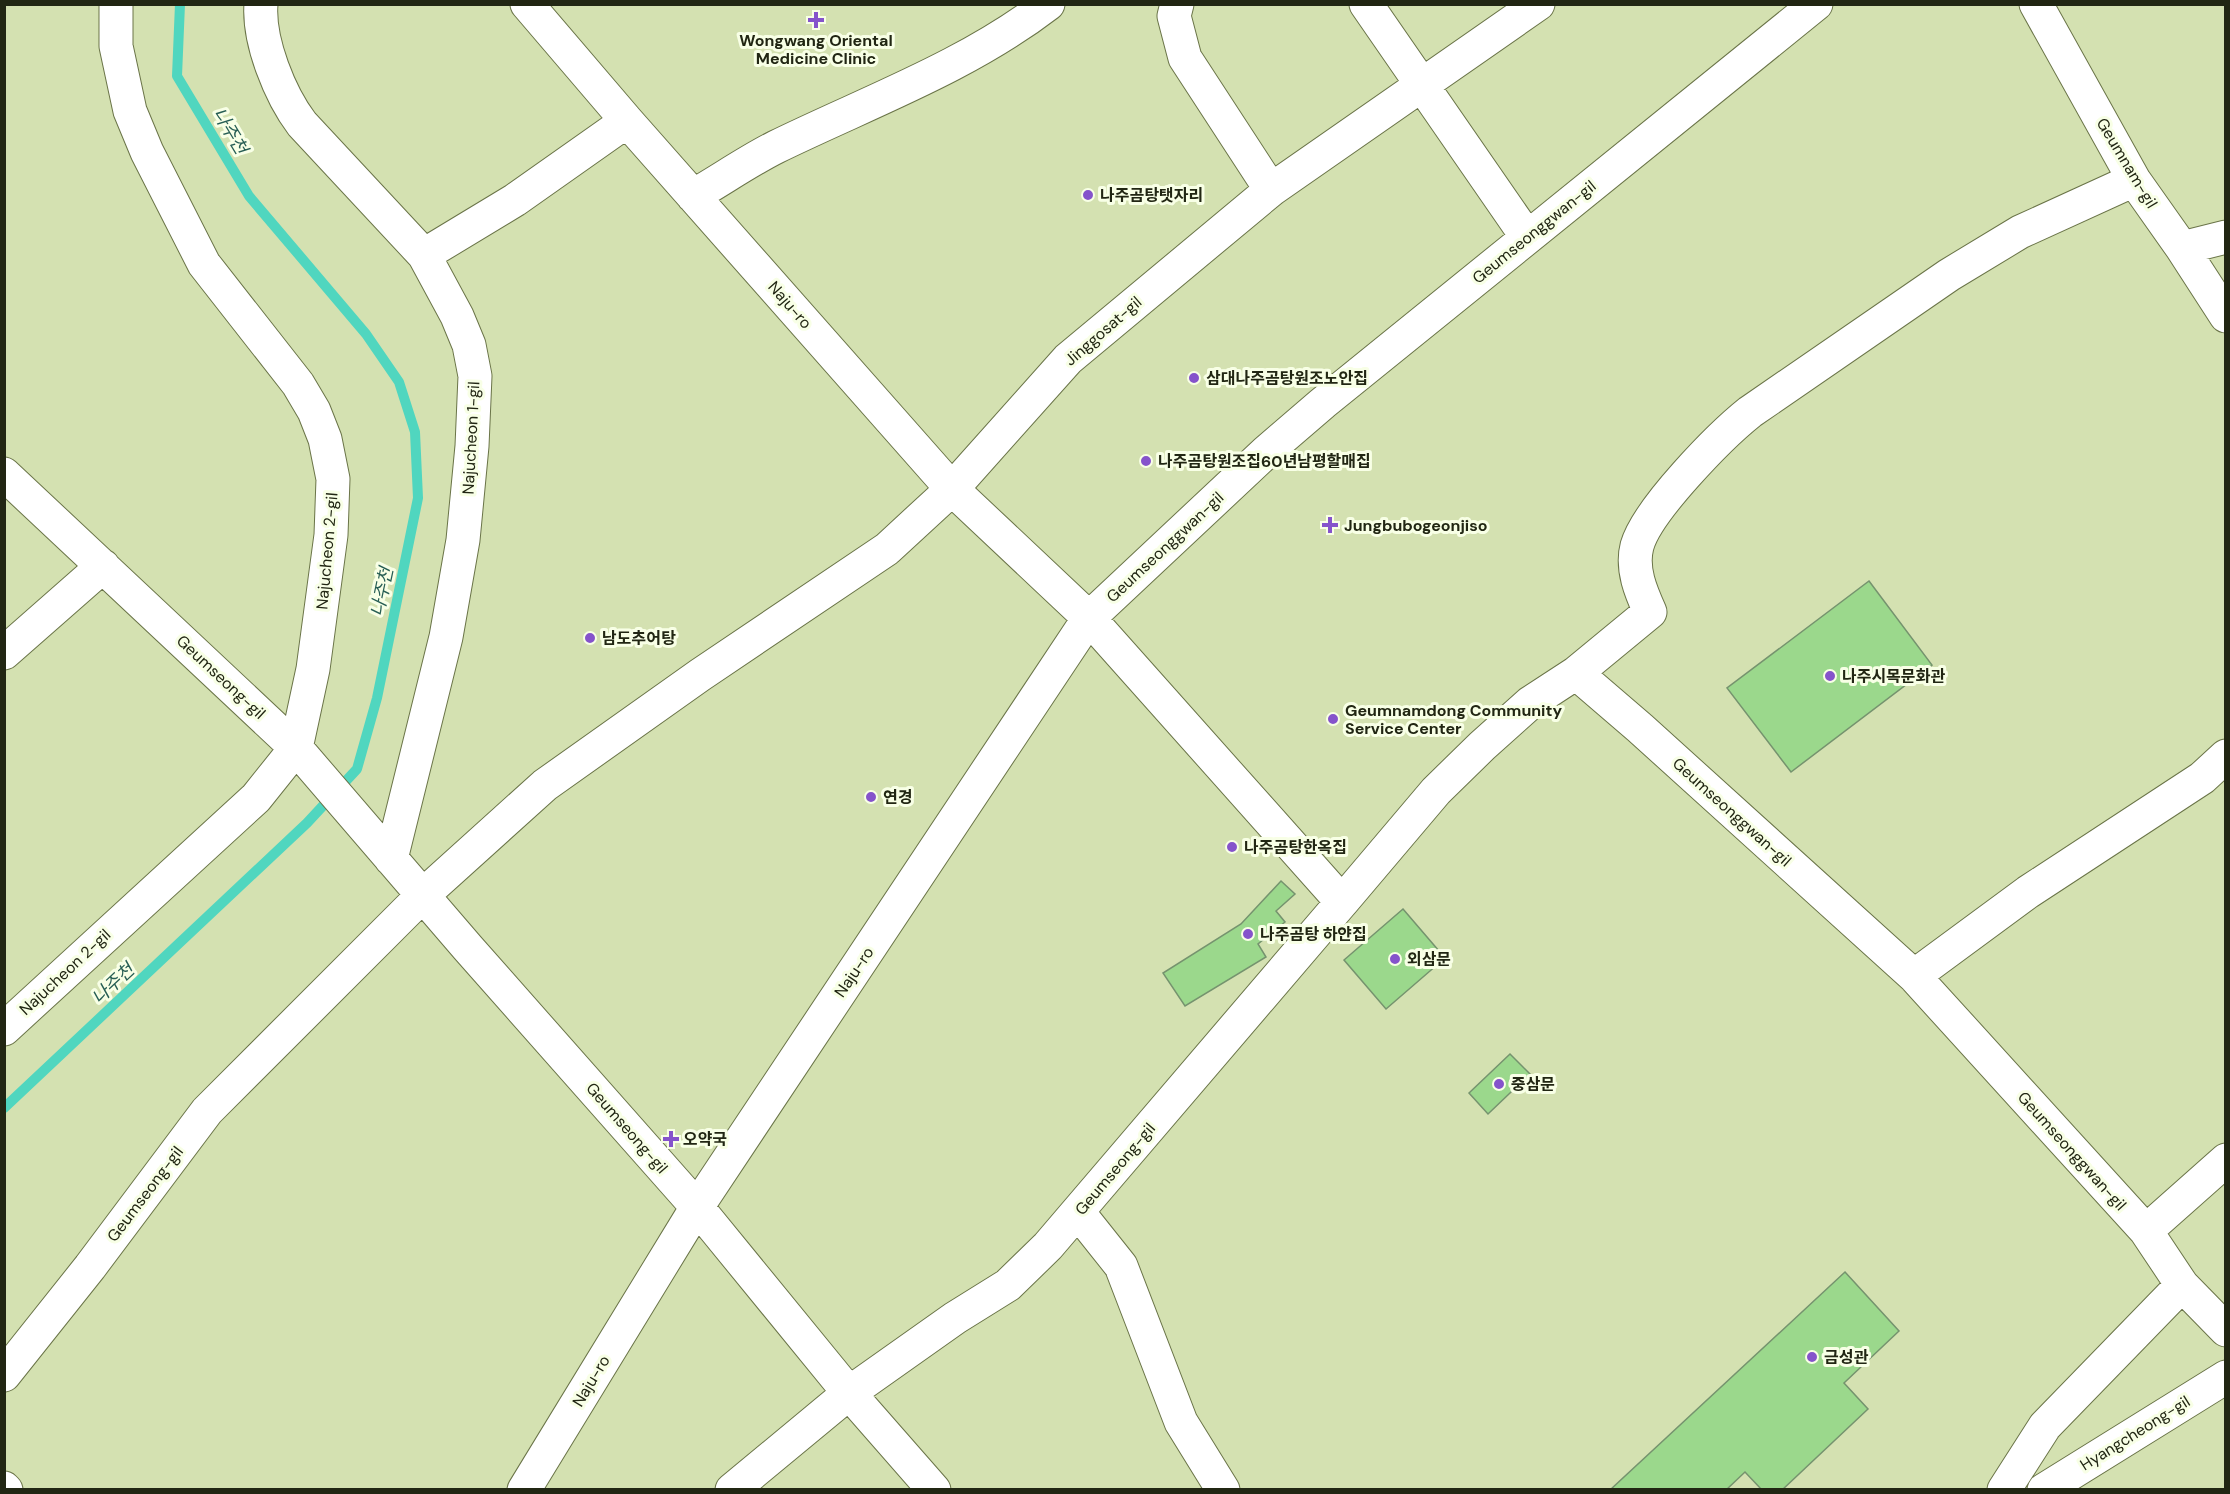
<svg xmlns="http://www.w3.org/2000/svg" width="2230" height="1494" viewBox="0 0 2230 1494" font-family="'DM Sans','Noto Sans KR',sans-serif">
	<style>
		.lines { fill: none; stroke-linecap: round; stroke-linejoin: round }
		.stream { stroke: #50d6bf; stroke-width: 10 }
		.building { fill: #9bd88c; stroke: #75936e; stroke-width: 1.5 }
		.minor-casing { stroke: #6a7448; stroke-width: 35 }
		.minor { stroke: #fff; stroke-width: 33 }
		.poi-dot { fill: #8553cb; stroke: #f8ffe6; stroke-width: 2 }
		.labels { text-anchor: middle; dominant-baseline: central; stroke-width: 6; stroke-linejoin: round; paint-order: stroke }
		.poi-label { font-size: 16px; font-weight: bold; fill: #212613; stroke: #f8ffe6; text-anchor: start }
		.street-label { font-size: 16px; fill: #212613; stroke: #f8ffe6 }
		.water-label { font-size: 18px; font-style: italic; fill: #275e54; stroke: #f8ffe6 }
	</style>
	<rect width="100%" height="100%" fill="#d4e1b1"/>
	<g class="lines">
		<!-- stream -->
		<path class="stream" d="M4,1108l303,-285 50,-54 20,-71 41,-200 -3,-66 -16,-50 -33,-48 -117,-138 -72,-120 3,-72"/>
	</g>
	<!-- building -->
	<path class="building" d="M1869,581l63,84 -141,107 -64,-84z
		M1281,881l14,13 -19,17 9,11 -27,22 8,13 -81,49 -22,-33 78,-49z
		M1403,909l42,49 -59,51 -42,-49z
		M1510,1054l20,20 -42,40 -19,-21z
		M1845,1272l54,59 -55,52 24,26 -86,81h-20l-17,-18 -19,18h-116z"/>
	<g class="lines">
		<!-- minor casing -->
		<g class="minor-casing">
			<path id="minor" d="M261,4c-3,37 19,91 41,120l122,131 33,61 12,29 6,31 -3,70 -9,94 -17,97 -55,222
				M527,4l100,117 325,368 137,129 253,284 94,-111 46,-45 48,-43 46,-30 74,-61c-9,-20 -19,-43 -13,-66 10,-36 83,-110 113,-134l199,-137 71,-43 114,-52
				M1177,4l-3,12 11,42 86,132
				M1366,4l161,233
				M2036,4l98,176 48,68 44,68
				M693,196c28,-16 55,-35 83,-49 92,-45 190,-80 272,-143
				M2182,248l44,-11
				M424,255l91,-55 112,-79
				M4,474l292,274 172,200 229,259 152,186 85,97
				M4,653l99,-87
				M1576,673l64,55 274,248 232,255 36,54 44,45
				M1914,976l114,-84 174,-114 24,-22
				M4,1029l252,-231 40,-50 17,-79 18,-134 2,-56 -8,-40 -11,-28 -16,-27 -94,-120 -57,-112 -17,-41 -14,-65v-42
				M1078,1212l43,54 60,156 42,68
				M2146,1231l80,-71
				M4,1375l86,-108 117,-156 215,-215 123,-111 155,-110 187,-126 65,-60 116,-130 203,-169 267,-186
				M4,1488l2,2
				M524,1490l173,-283 392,-589 177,-166 57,-49 493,-399
				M732,1490l117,-97 106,-75 53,-33 40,-39 294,-344
				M2004,1490l41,-64 137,-141
				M2044,1490l182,-113"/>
		</g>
		<!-- minor -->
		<use href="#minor" class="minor"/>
	</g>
	<!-- markers -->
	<g class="poi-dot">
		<path d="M813 11h6v6h6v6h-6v6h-6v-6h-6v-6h6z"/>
		<circle cx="1088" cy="195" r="6"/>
		<circle cx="1194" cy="378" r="6"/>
		<circle cx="1146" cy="461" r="6"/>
		<path d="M1327 516h6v6h6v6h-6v6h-6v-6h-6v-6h6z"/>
		<circle cx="590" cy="638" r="6"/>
		<circle cx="1830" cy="676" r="6"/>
		<circle cx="1333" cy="719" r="6"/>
		<circle cx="871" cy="797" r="6"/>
		<circle cx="1232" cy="847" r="6"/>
		<circle cx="1248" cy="934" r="6"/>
		<circle cx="1395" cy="959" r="6"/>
		<circle cx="1499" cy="1084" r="6"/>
		<path d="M668 1130h6v6h6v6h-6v6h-6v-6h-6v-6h6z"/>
		<circle cx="1812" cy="1357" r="6"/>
	</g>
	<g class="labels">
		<!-- poi labels -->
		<g class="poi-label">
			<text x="816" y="40" text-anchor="middle">Wongwang Oriental<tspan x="816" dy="18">Medicine Clinic</tspan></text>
			<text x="1100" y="195">나주곰탕탯자리</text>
			<text x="1206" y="378">삼대나주곰탕원조노안집</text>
			<text x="1158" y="461">나주곰탕원조집60년남평할매집</text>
			<text x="1344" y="525">Jungbubogeonjiso</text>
			<text x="602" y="638">남도추어탕</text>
			<text x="1842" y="676">나주시목문화관</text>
			<text x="1345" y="710">Geumnamdong Community<tspan x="1345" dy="18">Service Center</tspan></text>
			<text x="883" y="797">연경</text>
			<text x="1244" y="847">나주곰탕한옥집</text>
			<text x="1260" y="934">나주곰탕 하얀집</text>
			<text x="1407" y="959">외삼문</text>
			<text x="1511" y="1084">중삼문</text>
			<text x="683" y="1139">오약국</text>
			<text x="1824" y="1357">금성관</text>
		</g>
		<!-- street labels -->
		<g class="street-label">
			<text transform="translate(2127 163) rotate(59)">Geumnam-gil</text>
			<text transform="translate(1534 232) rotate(-39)">Geumseonggwan-gil</text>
			<text transform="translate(790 305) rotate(49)">Naju-ro</text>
			<text transform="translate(1103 331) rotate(-41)">Jinggosat-gil</text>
			<text transform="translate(471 438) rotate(-87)">Najucheon 1-gil</text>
			<text transform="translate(1165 547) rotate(-43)">Geumseonggwan-gil</text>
			<text transform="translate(327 551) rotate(-85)">Najucheon 2-gil</text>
			<text transform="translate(221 677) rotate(43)">Geumseong-gil</text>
			<text transform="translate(1732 812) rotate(42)">Geumseonggwan-gil</text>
			<text transform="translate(65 972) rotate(-43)">Najucheon 2-gil</text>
			<text transform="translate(854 972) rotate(-56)">Naju-ro</text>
			<text transform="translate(627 1128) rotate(49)">Geumseong-gil</text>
			<text transform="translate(2072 1151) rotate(48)">Geumseonggwan-gil</text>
			<text transform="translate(1115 1169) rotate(-50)">Geumseong-gil</text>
			<text transform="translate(145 1194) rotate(-53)">Geumseong-gil</text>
			<text transform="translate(591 1381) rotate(-59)">Naju-ro</text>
			<text transform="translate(2135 1433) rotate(-32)">Hyangcheong-gil</text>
		</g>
		<!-- water labels -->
		<g class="water-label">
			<text transform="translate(230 131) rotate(59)">나주천</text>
			<text transform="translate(382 592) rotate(-78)">나주천</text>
			<text transform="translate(113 984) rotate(-43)">나주천</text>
		</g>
	</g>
	<!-- border -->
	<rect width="2230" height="1494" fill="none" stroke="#212613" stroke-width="12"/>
</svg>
